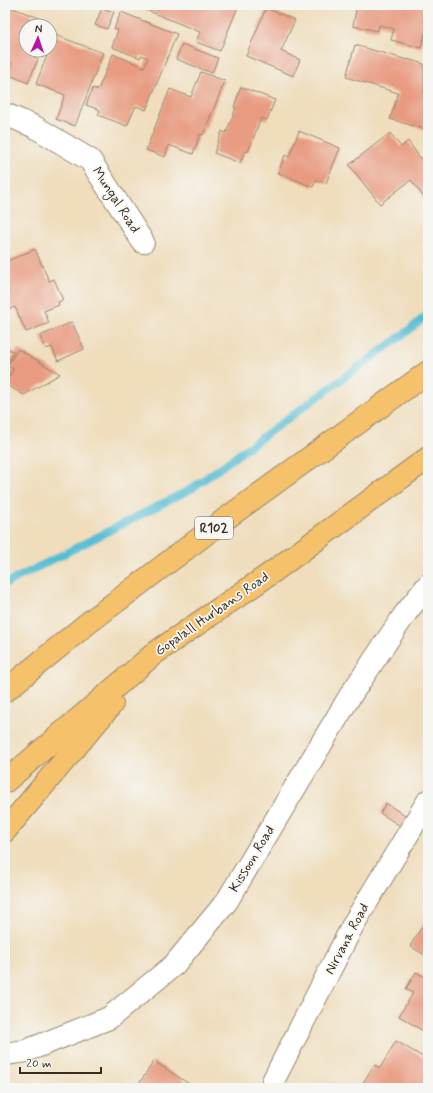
<svg xmlns="http://www.w3.org/2000/svg" width="433" height="1093" viewBox="0 0 433 1093" font-family="Mynerve,sans-serif">
	<style>
		.lines { fill: none; stroke-linecap: round; stroke-linejoin: round }
		.stream { stroke: #56bdd4; stroke-width: 8 }
		.building { fill: #e89b81 }
		.street-casing { stroke: #95846d; stroke-width: 24 }
		.primary-casing { stroke: #95846d; stroke-width: 24 }
		.street { stroke: #fff; stroke-width: 22 }
		.primary { stroke: #f5c16b; stroke-width: 22 }
		.labels { text-anchor: middle; dominant-baseline: central; stroke-width: 3.5; stroke-linejoin: round; paint-order: stroke }
		.shield { fill: #f6f6f2; stroke: #73675e; stroke-width: 1 }
		.shield-label { font-size: 13px; font-weight: bold; fill: #3b2a1e }
		.street-label { font-size: 14px; fill: #3b2a1e; stroke: #f6f6f2 }
	</style>
	<rect width="100%" height="100%" fill="#f6f6f2"/>
	<filter id="ink" filterUnits="userSpaceOnUse"><feTurbulence type="fractalNoise" baseFrequency=".025" numOctaves="2"/><feDisplacementMap in="SourceGraphic" scale="8" xChannelSelector="R" yChannelSelector="G"/><feConvolveMatrix kernelMatrix="1 2 1 2 8 2 1 2 1" color-interpolation-filters="sRGB"/></filter>
	<filter id="wash" filterUnits="userSpaceOnUse"><feTurbulence type="fractalNoise" baseFrequency=".012" numOctaves="4" result="noise"/><feDisplacementMap in="SourceGraphic" scale="16" xChannelSelector="R" yChannelSelector="G"/><feGaussianBlur stdDeviation="0.9" result="paint"/><feColorMatrix in="noise" values="0 0 0 0 0 0 0 0 0 0 0 0 0 0 0 0 0 1.4 0 .05"/><feComposite in="paint" operator="in"/></filter>
	<g filter="url(#wash)">
		<rect width="100%" height="100%" fill="#efddbc"/>
		<g class="lines">
			<!-- stream -->
			<path class="stream" d="M5,584l186,-95 217,-158 20,-17"/>
		</g>
		<g id="blocks">
			<!-- building -->
			<path class="building" d="M5,5l44,17 -2,4h-21v24h11l-3,7 4,2 -10,24 -21,-9 5,-11 -7,-3z
				M134,5h92l11,4 -17,42 -24,-9 4,-10z
				M357,5h71l-4,17 4,1 -7,25 -30,-8 3,-11 -15,-4 -1,6 -25,-5z
				M102,8l12,4 -7,17 -12,-4z
				M266,8l29,12 -14,31 19,9 -7,16 -47,-20z
				M121,12l56,22 -31,76 -10,-4 -9,20 -29,-11 2,-5 -14,-5 7,-17 5,2 15,-36 31,13 4,-9 -7,-3 -1,3 -28,-11 6,-17 -4,-1z
				M55,35l48,18 -28,73 -19,-7 9,-24 -29,-11 13,-34h1v-3z
				M182,44l36,14 -6,15 -36,-14z
				M355,45l52,15v-1l17,5v65l-34,-10 8,-26 -52,-16z
				M201,72l24,9 -22,54 -3,-1 -7,20 -24,-9 -4,12 -19,-7 24,-61 21,8z
				M241,87l34,13 -8,20 -6,-2 -13,34 -3,-1 -5,12 -26,-10 8,-22 4,2 10,-25 -2,-1z
				M299,131l41,17 -14,35 -10,-3 -3,7 -35,-14 7,-18 4,2z
				M390,133l11,14 7,-6 13,18 7,-5v45l-2,1 -15,-20 -31,24 -31,-39z
				M35,249l14,32 5,-2 9,21 -5,2 1,3 -15,6 5,12 -23,9 -11,-25 -5,2 -5,-12v-3l4,-2 -4,-10v-20z
				M72,322l12,27 -26,12 -6,-14 -6,2 -6,-13z
				M5,347l9,5 -9,14z
				M18,349l42,25 -36,21 -19,-11 8,-15 -6,-3z
				M386,803l22,15 -6,9 -22,-14z
				M428,917v40l-18,-11z
				M416,972l12,7v55l-29,-18 14,-23 -7,-4z
				M396,1041l32,19v28h-64l-3,-2 13,-21 6,3z
				M154,1061l40,26 -1,1h-57z"/>
		</g>
	</g>
	<g filter="url(#ink)">
		<use href="#blocks" fill-opacity="0" stroke="#95846d" stroke-width="1"/>
		<g class="lines">
			<!-- street casing -->
			<g class="street-casing">
				<path id="street" d="M5,114l30,13 55,33 53,82
					M5,1054l21,-3 83,-33 65,-53 53,-64 123,-205 55,-82 23,-29
					M273,1081l81,-158 74,-122"/>
			</g>
			<!-- primary casing -->
			<g class="primary-casing">
				<path id="primary" d="M5,691l83,-68 136,-103 204,-148
					M5,782l150,-129 112,-77 161,-118
					M5,831l107,-127"/>
			</g>
			<!-- street -->
			<use href="#street" class="street"/>
			<!-- primary -->
			<use href="#primary" class="primary"/>
		</g>
	</g>
	<g class="labels">
		<!-- shield labels -->
		<rect class="shield" x="195" y="517" width="38" height="22" rx="3"/>
		<g class="shield-label">
			<text x="214" y="528">R102</text>
		</g>
		<!-- street labels -->
		<g class="street-label">
			<text transform="translate(116 200) rotate(57)">Mungal Road</text>
			<text transform="translate(212 614) rotate(-35)">Gopalall Hurbans Road</text>
			<text transform="translate(252 859) rotate(-59)">Kissoon Road</text>
			<text transform="translate(347 939) rotate(-62)">Nirvana Road</text>
		</g>
	</g>
	<!-- margin -->
	<rect width="433" height="1093" fill="none" stroke="#f6f6f2" stroke-width="20"/>
	<!-- north arrow -->
	<g transform="translate(38 38) rotate(3)"><circle r="19" fill="#f6f6f2" stroke="#aba49d"/>
	<path d="M0-3L7 15L0 10L-7 15Z" fill="#b5179e"/>
	<text y="-6" font-size="11" font-weight="bold" text-anchor="middle" fill="#3b2a1e">N</text>
	</g>
	<!-- scale -->
	<path d="M20 1067v6h81v-6" fill="none" stroke="#3b2a1e" stroke-width="2"/>
	<text x="26" y="1067" font-size="12" fill="#3b2a1e" stroke="#f6f6f2" stroke-width="3" paint-order="stroke">20 m</text>
</svg>
